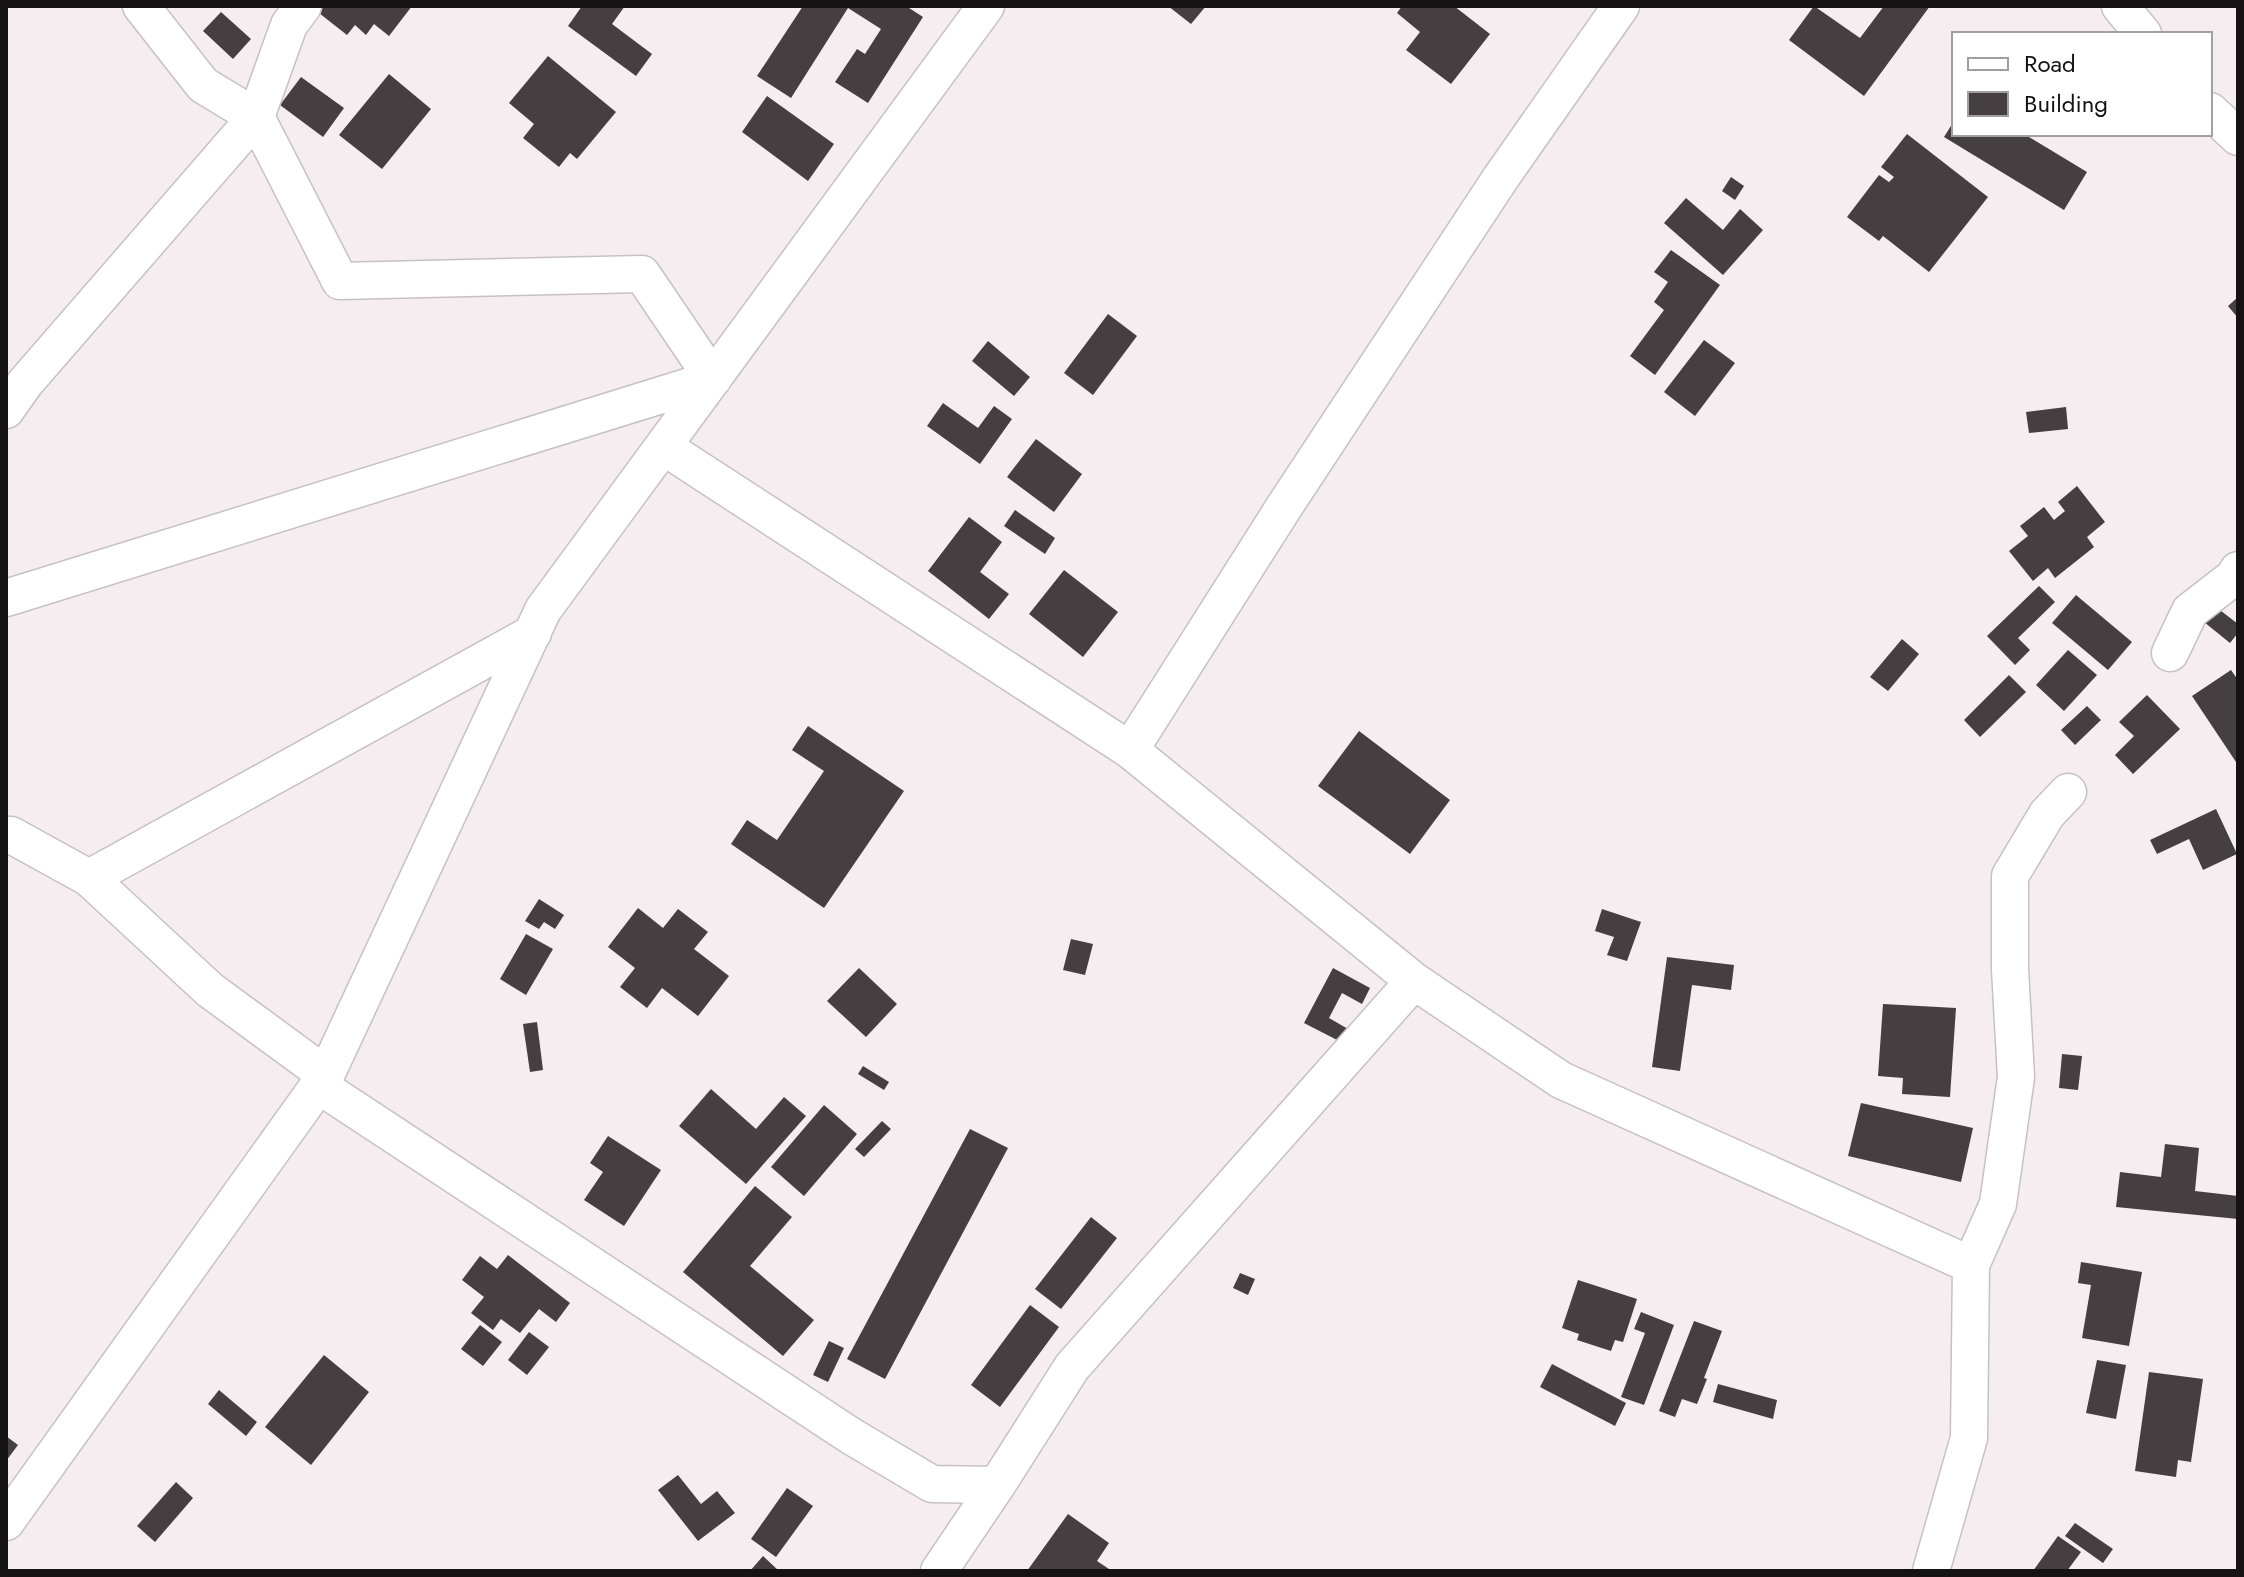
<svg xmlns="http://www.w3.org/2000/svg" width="2244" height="1577" viewBox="0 0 2244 1577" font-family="Jost,sans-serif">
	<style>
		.building { fill: #453f42 }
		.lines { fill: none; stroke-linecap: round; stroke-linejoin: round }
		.street-casing { stroke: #c8c1c4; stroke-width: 39 }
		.street { stroke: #fff; stroke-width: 36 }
	</style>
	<rect width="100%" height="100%" fill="#f5edf0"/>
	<!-- building -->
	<path class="building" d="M324,6h88l-23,30 -15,-12 -8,11 -11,-10 -8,10 -28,-22z
		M582,6h43l-13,18 40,30 -16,22 -68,-50z
		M803,6h103l17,11 -55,86 -33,-21 22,-33 8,5 16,-25 -33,-21 -57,90 -34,-22z
		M1168,6h38l-15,18z
		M1402,6h52l36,28 -39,50 -45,-34 14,-18 -23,-19z
		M1814,6l46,32 24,-32h46l-66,90 -75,-56z
		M221,12l30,27 -18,20 -30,-28z
		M548,56l68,56 -39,47 -7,-6 -11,14 -36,-29 11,-14 -25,-21z
		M389,74l42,35 -49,60 -43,-34z
		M301,77l43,31 -21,29 -43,-32z
		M767,96l67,48 -26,37 -66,-49z
		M1954,121v13h70l63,38 -23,38 -120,-73z
		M1907,134l81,63 -59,75 -46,-36 -4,5 -32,-24 32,-42 10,7 5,-5 -13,-10z
		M1731,177l13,9 -9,14 -13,-9z
		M1686,198l37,32 17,-21 23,21 -40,45 -59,-52z
		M1671,250l49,35 -65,90 -25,-19 34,-46 -10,-8 14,-20 -14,-10z
		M2238,297v21l-10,-12z
		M1108,314l29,22 -44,59 -29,-22z
		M1704,340l31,23 -40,53 -31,-24z
		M988,341l42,36 -16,19 -42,-35z
		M943,403l35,25 16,-22 18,13 -32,45 -53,-38z
		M2066,407l2,22 -39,4 -3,-21z
		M1036,439l46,35 -28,38 -47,-35z
		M2077,486l28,36 -18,15 7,10 -39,31 -7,-10 -15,13 -24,-30 19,-15 -8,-10 24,-19 10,13 11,-9 -7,-9z
		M1015,510l40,28 -10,16 -41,-28z
		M969,517l33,25 -22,30 29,22 -20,25 -61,-48z
		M1064,570l54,42 -35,45 -54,-43z
		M2039,586l16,16 -37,36 12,12 -15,15 -28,-29z
		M2076,595l56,47 -24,28 -56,-47z
		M2216,607l22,17v9l-8,10 -26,-21z
		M1902,639l17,15 -31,37 -18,-14z
		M2068,650l29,25 -33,36 -28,-26z
		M2231,670l7,10v85l-46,-69z
		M2009,675l17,17 -46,45 -16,-17z
		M2147,695l33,34 -47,45 -18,-19 19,-19 -15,-14z
		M2087,706l14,14 -26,25 -14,-15z
		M808,726l96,65 -80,117 -93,-64 16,-24 30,20 47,-69 -32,-21z
		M1359,731l91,69 -40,54 -92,-68z
		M2216,809l21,45 -34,16 -14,-31 -32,15 -7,-14z
		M539,899l25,16 -9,14 -11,-7 -5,7 -14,-8z
		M638,908l25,20 15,-19 30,23 -14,17 35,27 -31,40 -36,-28 -15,20 -27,-21 15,-19 -27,-21z
		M1602,909l39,13 -14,39 -20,-6 7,-18 -19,-6z
		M526,934l27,15 -27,46 -26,-16z
		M1071,939l22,5 -8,31 -22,-5z
		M1667,957l67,8 -3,25 -39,-5 -12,86 -28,-4z
		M859,968l38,36 -31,33 -39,-36z
		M1333,968l37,20 -8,16 -20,-11 -13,25 19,11 -7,13 -37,-19z
		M1883,1004l73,4 -6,89 -48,-3 1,-16 -25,-2z
		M537,1022l6,48 -13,2 -7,-48z
		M2062,1054l20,2 -4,34 -19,-2z
		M863,1066l26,16 -5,8 -26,-16z
		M711,1089l45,40 28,-32 22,19 -60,68 -67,-58z
		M1861,1103l112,25 -12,54 -113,-26z
		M824,1105l33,29 -53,62 -33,-29z
		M882,1121l9,8 -27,28 -9,-8z
		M970,1129l38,19 -123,231 -38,-20z
		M608,1136l53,34 -37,56 -40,-26 19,-28 -13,-9z
		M2165,1144l34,4 -4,43 43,5v23l-122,-12 4,-35 41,5z
		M755,1186l37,31 -42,49 64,54 -31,36 -100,-84z
		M1091,1217l26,21 -56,71 -26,-20z
		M508,1255l62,48 -14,19 -17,-13 -19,24 -19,-14 -8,11 -22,-17 13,-16 -22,-17 18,-24 17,13z
		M2081,1262l61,10 -13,74 -47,-8 9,-53 -13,-2z
		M1240,1273l15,6 -7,16 -15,-7z
		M1578,1280l59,19 -14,43 -8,-2 -4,11 -34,-11 2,-6 -17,-6z
		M1030,1305l29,22 -59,80 -29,-22z
		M1641,1312l33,13 -30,80 -23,-8 24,-64 -11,-4z
		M1694,1321l28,10 -18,47 3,1 -10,25 -15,-5 -7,18 -16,-6z
		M480,1325l22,17 -19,24 -22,-17z
		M529,1332l20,15 -22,28 -19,-15z
		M829,1341l15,7 -16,34 -15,-7z
		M324,1355l45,37 -58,73 -46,-38z
		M2097,1360l29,5 -10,54 -30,-6z
		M1552,1364l74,39 -11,23 -75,-39z
		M2149,1372l54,7 -12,83 -13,-2 -2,17 -41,-6z
		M1718,1384l59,16 -4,19 -60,-17z
		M219,1390l38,32 -11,14 -38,-32z
		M6,1436l12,9 -12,16z
		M678,1475l23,29 16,-13 18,22 -37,28 -40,-51z
		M176,1482l17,16 -38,44 -18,-16z
		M787,1488l26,18 -37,51 -25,-18z
		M1068,1514l41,29 -12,18 15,10h-85z
		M2075,1523l38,26 -10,14 -38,-27z
		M2058,1536l23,16 -14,19h-34z
		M763,1556l16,15h-29z"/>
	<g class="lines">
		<!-- street casing -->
		<g class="street-casing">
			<path id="street" d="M2120,6l23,28
				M2210,111l28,26
				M6,410l19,-27 231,-266 33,-92 14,-19
				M664,447l466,303 284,231 147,99 410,185
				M6,598l707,-219 -71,-105 -302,7 -84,-164 -53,-32 -62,-79
				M2170,653l20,-42 44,-34 4,-7
				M1130,750l154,-243 216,-328 121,-173
				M6,835h5l78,43 121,112 116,85
				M89,878l444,-245
				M318,1085l533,351 81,48 65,1
				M6,1522l320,-447 217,-465 443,-604
				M939,1571l58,-86 75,-118 342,-386
				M1931,1571l38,-133 2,-173 27,-61 18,-127 -6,-108v-93l37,-62 21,-22"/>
		</g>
		<!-- street -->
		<use href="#street" class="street"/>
	</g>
	<!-- border -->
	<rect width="2244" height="1577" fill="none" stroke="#151213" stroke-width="16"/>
	<!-- legend -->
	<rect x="1952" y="32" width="260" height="104" fill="#ffffff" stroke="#a1a0a1" stroke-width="2"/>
	<rect x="1968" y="58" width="40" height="12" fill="#ffffff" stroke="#a1a0a1" stroke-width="2"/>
	<text x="2024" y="72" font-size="24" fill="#151213">Road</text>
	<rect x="1968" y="92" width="40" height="24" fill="#453f42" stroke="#a1a0a1" stroke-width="2"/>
	<text x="2024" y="112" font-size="24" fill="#151213">Building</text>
</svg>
